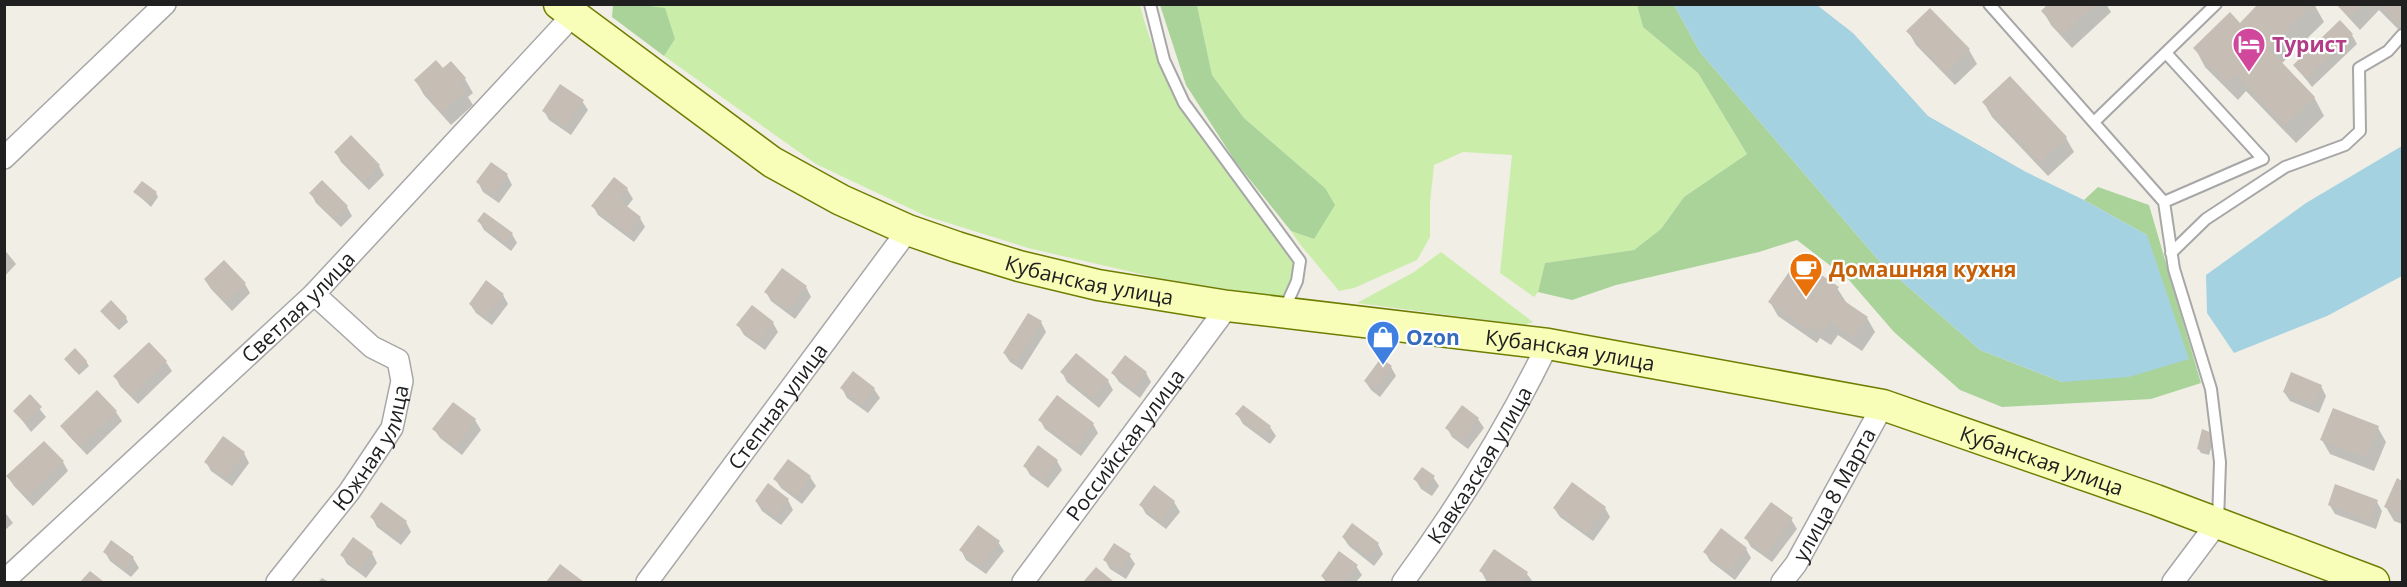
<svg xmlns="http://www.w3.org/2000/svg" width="2407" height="587" viewBox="0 0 2407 587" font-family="'Open Sans',sans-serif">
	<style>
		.grass { fill: #caedaa }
		.forest { fill: #a9d399 }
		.water { fill: #a4d2e1 }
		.shadow { fill: #0003 }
		.building { fill: #c6bdb5 }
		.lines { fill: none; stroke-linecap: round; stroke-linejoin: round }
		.lane-casing { stroke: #a7a7a7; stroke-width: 14 }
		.street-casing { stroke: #a7a7a7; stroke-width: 24 }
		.secondary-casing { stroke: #6e7e00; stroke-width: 33 }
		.lane { stroke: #fff; stroke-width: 10 }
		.street { stroke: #fff; stroke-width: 21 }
		.secondary { stroke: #f8fdb8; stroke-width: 30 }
		.labels { text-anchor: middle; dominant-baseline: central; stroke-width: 4.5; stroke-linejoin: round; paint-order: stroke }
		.hotel-label { font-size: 21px; font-weight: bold; fill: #b23c85; stroke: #fff; text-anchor: start }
		.food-label { font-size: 21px; font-weight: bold; fill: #c56008; stroke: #fff; text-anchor: start }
		.street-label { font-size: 21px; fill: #202020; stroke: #fff }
		.shop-label { font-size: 21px; font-weight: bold; fill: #366cbe; stroke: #fff; text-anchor: start }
	</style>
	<rect width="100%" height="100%" fill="#f1eee6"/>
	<!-- grass -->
	<path class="grass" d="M643,5h497c23,96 91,172 149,249l6,15 -12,29 -125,-20 -130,-30 -102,-32 -110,-52 -152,-108 11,-17z
		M1197,5h440l6,22 55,46 49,81 -63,43 -23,32 -27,21 -89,13 -7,29 -4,5 -34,-24 12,-118 -49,-3 -29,13 -4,38v34l-13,23 -63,28 -15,3 -40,-48 -8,-12 23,8 11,-51 -81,-70 -32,-43z
		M1441,252l92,70 -8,3 -168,-22 57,-31z"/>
	<!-- forest -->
	<path class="forest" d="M613,5h30l22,3 10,31 -11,17 -52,-39z
		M1160,5h37l15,70 32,43 81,70 10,17 -21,34 -23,-8 -56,-70 -49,-76z
		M1637,5h37l26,47 181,211 99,87 82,32 85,-147 -63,-35 14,-13 51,18 52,178 -50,16 -149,8 -42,-17 -66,-58 -45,-52 -52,-40 -38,12 -143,33 -44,15 -34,-8 7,-29 89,-13 27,-21 23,-32 63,-43 -49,-81 -55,-46z"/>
	<!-- water -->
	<path class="water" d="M1674,5h143l36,28 75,83 98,56 58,28 63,35 42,124 -60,18 -67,5 -82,-32 -99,-87 -181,-211z
		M2402,146v130l-75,40 -93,37 -27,-40 -1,-38 100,-72z"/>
	<!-- shadow -->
	<path class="shadow" d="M2051,4h55l5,8 -39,36 -21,-23 -8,-14z
		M2261,4h53l10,18 -43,42 33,33 10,19 -28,27 -50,-52 -8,9 -33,-33 -10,-19 45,-23z
		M2336,4h63l3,4v25l-23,-23 -19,20z
		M1908,31l61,19 8,14 -22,21 -39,-40z
		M2352,35l5,9 -45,43 -17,-22z
		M451,63l14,16 8,14 -5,4 5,8 -22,20 -27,-30 -8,-14 27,-10z
		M582,101l6,9 -17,25 -22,-15 -5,-9z
		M1984,103l82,35 8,14 -26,24 -56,-59z
		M336,152l43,14 5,9 -15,15 -28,-28z
		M492,164l15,11 5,10 -13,18 -16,-11 -5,-10z
		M614,179l13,10 6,10 -7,9 14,10 5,9 -11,15 -36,-27 -5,-9z
		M135,192l21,1 2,4 -7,10z
		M311,193l36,14 5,9 -11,11 -25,-24z
		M479,221l33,13 5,9 -6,8 -27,-21z
		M4,249l12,15 -12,13z
		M205,280l40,4 5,9 -18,18 -21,-22z
		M806,287l5,10 -16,22 -24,-18 -5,-9z
		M1837,288l9,14 21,16 8,14 -13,19 -24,-16 -7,10 -11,-7 -3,5 -39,-27 -8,-14z
		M503,295l5,9 -16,21 -16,-12 -6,-9z
		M104,315l22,3 2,4 -9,8z
		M1041,322l5,10 -24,38 -12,-8 -6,-9z
		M773,323l5,9 -13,18 -21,-15 -6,-10z
		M66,360l20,1 3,5 -10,9z
		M166,362l6,9 -34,33 -18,-18 -5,-10z
		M1391,367l5,9 -16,21 -9,-7 -6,-9z
		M1062,372l46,9 5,9 -14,18 -32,-26z
		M1113,373h33l5,9 -11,16 -21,-16z
		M2321,386l5,10 -7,17 -29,-12 -6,-9z
		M842,388l32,1 6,9 -12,15 -21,-15z
		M30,397l16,20 -15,15 -16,-21z
		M453,404l22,16 6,10 -19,25 -22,-17 -6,-9z
		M116,412l6,9 -35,34 -19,-20 -6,-9z
		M1237,414l33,13 6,9 -6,8 -27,-20z
		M1478,419l6,9 -16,21 -16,-12 -5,-9z
		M1040,420l53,4 5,9 -17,23 -36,-27z
		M2378,428l8,14 -12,29 -44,-17 -8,-14z
		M2211,434l3,4 -5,17 -8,-2 -3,-5z
		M244,453l5,10 -17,23 -21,-15 -5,-9z
		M789,461l21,16 6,9 -14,18 -21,-16 -6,-9z
		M1057,461l5,9 -14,18 -18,-13 -5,-9z
		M63,462l5,9 -35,35 -19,-20 -6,-9z
		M1433,477l6,9 -7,10 -11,-7 -6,-10z
		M2398,480l4,2v42l-8,-3 -8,-14z
		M1154,487l20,15 6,10 -14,17 -20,-15 -5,-9z
		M788,500l5,10 -12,15 -19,-14 -6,-10z
		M2377,502l5,9 -6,18 -41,-15 -6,-10z
		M1554,508h51l5,9 -17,24 -33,-24z
		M4,511l9,12 -9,8z
		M372,517l34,5 5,10 -10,13 -24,-18z
		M1791,519l6,10 -25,33 -21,-15 -5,-9z
		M1343,537l35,7 5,10 -9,12 -25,-20z
		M112,542l21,16 6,10 -8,9 -21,-16 -5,-9z
		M998,542l6,9 -18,23 -20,-14 -5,-10z
		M1746,549l5,9 -16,22 -25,-19 -5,-9z
		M1494,551l33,23 6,8h-46l-6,-11z
		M372,553l5,10 -11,15 -19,-14 -5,-9z
		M1129,555l6,9 -9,15 -16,-10 -5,-9z
		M1356,566l6,9 -6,7h-30l-4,-6z
		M322,578l7,4h-11z"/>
	<!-- building -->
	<path class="building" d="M2048,4h48l-33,30 -22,-23z
		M2258,4h55l-45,44 47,49 -30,28 -50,-51 -9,9 -33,-35 37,-36 10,11z
		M2378,4h23l1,19 -2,3z
		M2338,5h25l-12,12z
		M1930,8l40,41 -24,23 -40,-41z
		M2340,20l13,14 -47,45 -13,-14z
		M436,60l7,8 8,-7 15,17 -6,6 6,6 -24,22 -28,-32z
		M2010,76l57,61 -27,26 -58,-61z
		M560,84l24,16 -19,27 -23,-16z
		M351,135l29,30 -17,17 -29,-30z
		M491,162l17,12 -15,21 -17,-13z
		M614,177l14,11 -9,12 22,17 -13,17 -37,-28z
		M322,180l26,26 -13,13 -26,-26z
		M142,181l15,11 -9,11 -15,-11z
		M484,212l29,21 -7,9 -29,-21z
		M1798,259l41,28 -5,7 34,23 -15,21 -23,-16 -8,10 -10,-7 -3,5 -41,-28z
		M224,260l22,23 -20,19 -22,-23z
		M782,268l25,18 -18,24 -25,-18z
		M486,280l18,14 -18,23 -17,-13z
		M111,300l16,17 -11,10 -16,-16z
		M752,305l22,17 -15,20 -23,-17z
		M1028,313l14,8 -25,40 -14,-8z
		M149,342l18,19 -35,35 -19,-20z
		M75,348l12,13 -11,11 -12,-13z
		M1076,353l33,27 -16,19 -33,-27z
		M1125,355l22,17 -13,17 -23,-16z
		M1381,358l11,8 -17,23 -11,-8z
		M853,371l22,17 -12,17 -23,-17z
		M2291,372l31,13 -8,20 -31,-13z
		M97,390l20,21 -37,36 -20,-21z
		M30,394l12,13 -17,16 -12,-12z
		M1057,395l37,28 -18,25 -38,-28z
		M453,402l23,17 -20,28 -24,-18z
		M1243,405l28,21 -7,10 -29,-22z
		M1462,405l17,13 -17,23 -17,-13z
		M2333,408l46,18 -13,32 -46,-18z
		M2202,429l10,4 -5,18 -10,-2z
		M223,436l22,16 -19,26 -22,-16z
		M44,441l20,20 -37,36 -21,-21z
		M1038,445l20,15 -16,20 -19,-14z
		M788,459l23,17 -14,20 -24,-17z
		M1422,467l13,9 -9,12 -13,-9z
		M2397,478l5,3v34l-18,-8z
		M1572,482l34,25 -19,26 -34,-25z
		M768,483l21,16 -13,18 -21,-16z
		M2335,484l43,16 -8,21 -42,-16z
		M1154,485l21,16 -14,20 -22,-16z
		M381,502l26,19 -11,16 -26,-20z
		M1771,502l22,16 -27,36 -22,-16z
		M1352,523l27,20 -11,14 -26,-20z
		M978,525l22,16 -19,25 -22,-16z
		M1721,528l26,20 -18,23 -26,-19z
		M353,537l20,15 -13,18 -20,-15z
		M111,540l23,17 -8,12 -23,-17z
		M1114,543l17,11 -11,16 -17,-10z
		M1494,549l34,23 -6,10h-37l4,-5 -10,-6z
		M1339,551l19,14 -14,17h-15l-8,-6z
		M560,564l24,18h-38z
		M1096,567l18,15h-31z
		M90,571l14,11h-24z"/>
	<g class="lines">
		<!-- lane casing -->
		<g class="lane-casing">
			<path id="lane" d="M1150,4l14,56 20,43 116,158 -3,20 -13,29
				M1989,4l175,198 10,67 37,120 9,73 -2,60
				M2094,122l122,-118
				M2164,202l99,-43 -97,-106
				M2171,253l35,-34 79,-52 60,-22 15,-14 -1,-63 29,-17 14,-16"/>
		</g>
		<!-- street casing -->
		<g class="street-casing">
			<g id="street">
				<path d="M4,158l161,-154"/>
				<path id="s1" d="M4,581l310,-287 259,-279"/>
				<path id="s2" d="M277,582l72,-90 43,-64 10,-47 -4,-21 -26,-13 -58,-53"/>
				<path id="s3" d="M647,582l261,-352"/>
				<path id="s4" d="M1023,582l205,-276"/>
				<path id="s5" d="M1403,582c55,-75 104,-154 145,-238"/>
				<path id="s6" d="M1782,582l14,-18 87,-159"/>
				<path d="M2173,582l45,-60"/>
			</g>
		</g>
		<!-- secondary casing -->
		<g class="secondary-casing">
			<g id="secondary">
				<path id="s7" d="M559,4l213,158 69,38 67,30 49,17 62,19 79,19 130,21 320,38 335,61 273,95 218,82"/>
			</g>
		</g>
		<!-- lane -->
		<use href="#lane" class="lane"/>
		<!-- street -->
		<use href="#street" class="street"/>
		<!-- secondary -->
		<use href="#secondary" class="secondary"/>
	</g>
	<!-- icons -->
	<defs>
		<g id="hotel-pin" transform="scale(1.725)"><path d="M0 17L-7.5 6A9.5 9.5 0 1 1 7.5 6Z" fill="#d1479c" stroke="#fff"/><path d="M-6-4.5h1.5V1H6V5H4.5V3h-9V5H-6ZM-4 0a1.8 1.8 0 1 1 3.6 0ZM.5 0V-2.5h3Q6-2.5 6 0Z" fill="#fff"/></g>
		<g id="cafe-pin" transform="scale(1.725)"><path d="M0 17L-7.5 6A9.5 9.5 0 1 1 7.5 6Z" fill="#e8710a" stroke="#fff"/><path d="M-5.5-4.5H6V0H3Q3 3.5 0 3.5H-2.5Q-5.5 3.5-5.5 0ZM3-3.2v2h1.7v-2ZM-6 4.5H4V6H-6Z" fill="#fff"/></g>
		<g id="shop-pin" transform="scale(1.725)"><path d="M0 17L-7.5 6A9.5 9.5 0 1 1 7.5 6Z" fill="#3f7fe0" stroke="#fff"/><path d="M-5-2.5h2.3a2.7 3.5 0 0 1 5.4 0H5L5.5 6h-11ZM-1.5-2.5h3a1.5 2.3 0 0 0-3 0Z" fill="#fff"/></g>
	</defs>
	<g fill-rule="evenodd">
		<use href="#hotel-pin" x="2249" y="44"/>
		<use href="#cafe-pin" x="1806" y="269"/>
		<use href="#shop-pin" x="1383" y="337"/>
	</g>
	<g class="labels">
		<!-- hotel labels -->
		<g class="hotel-label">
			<text x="2272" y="44">Турист</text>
		</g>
		<!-- food labels -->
		<g class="food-label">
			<text x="1829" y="269">Домашняя кухня</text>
		</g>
		<!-- street labels -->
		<g class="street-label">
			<text stroke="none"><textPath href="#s7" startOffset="606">Кубанская улица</textPath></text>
			<text stroke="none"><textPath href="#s1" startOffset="402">Светлая улица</textPath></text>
			<text stroke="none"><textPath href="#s7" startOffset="1092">Кубанская улица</textPath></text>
			<text stroke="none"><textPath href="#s3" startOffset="219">Степная улица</textPath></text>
			<text stroke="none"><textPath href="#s4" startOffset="171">Российская улица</textPath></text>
			<text stroke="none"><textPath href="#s2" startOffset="166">Южная улица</textPath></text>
			<text stroke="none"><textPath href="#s7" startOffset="1578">Кубанская улица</textPath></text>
			<text stroke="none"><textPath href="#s5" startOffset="140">Кавказская улица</textPath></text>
			<text stroke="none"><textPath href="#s6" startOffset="102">улица 8 Марта</textPath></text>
		</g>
		<!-- shop labels -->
		<g class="shop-label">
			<text x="1406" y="337">Ozon</text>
		</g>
	</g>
	<!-- border -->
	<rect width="2407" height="587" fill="none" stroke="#202020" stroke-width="12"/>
</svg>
